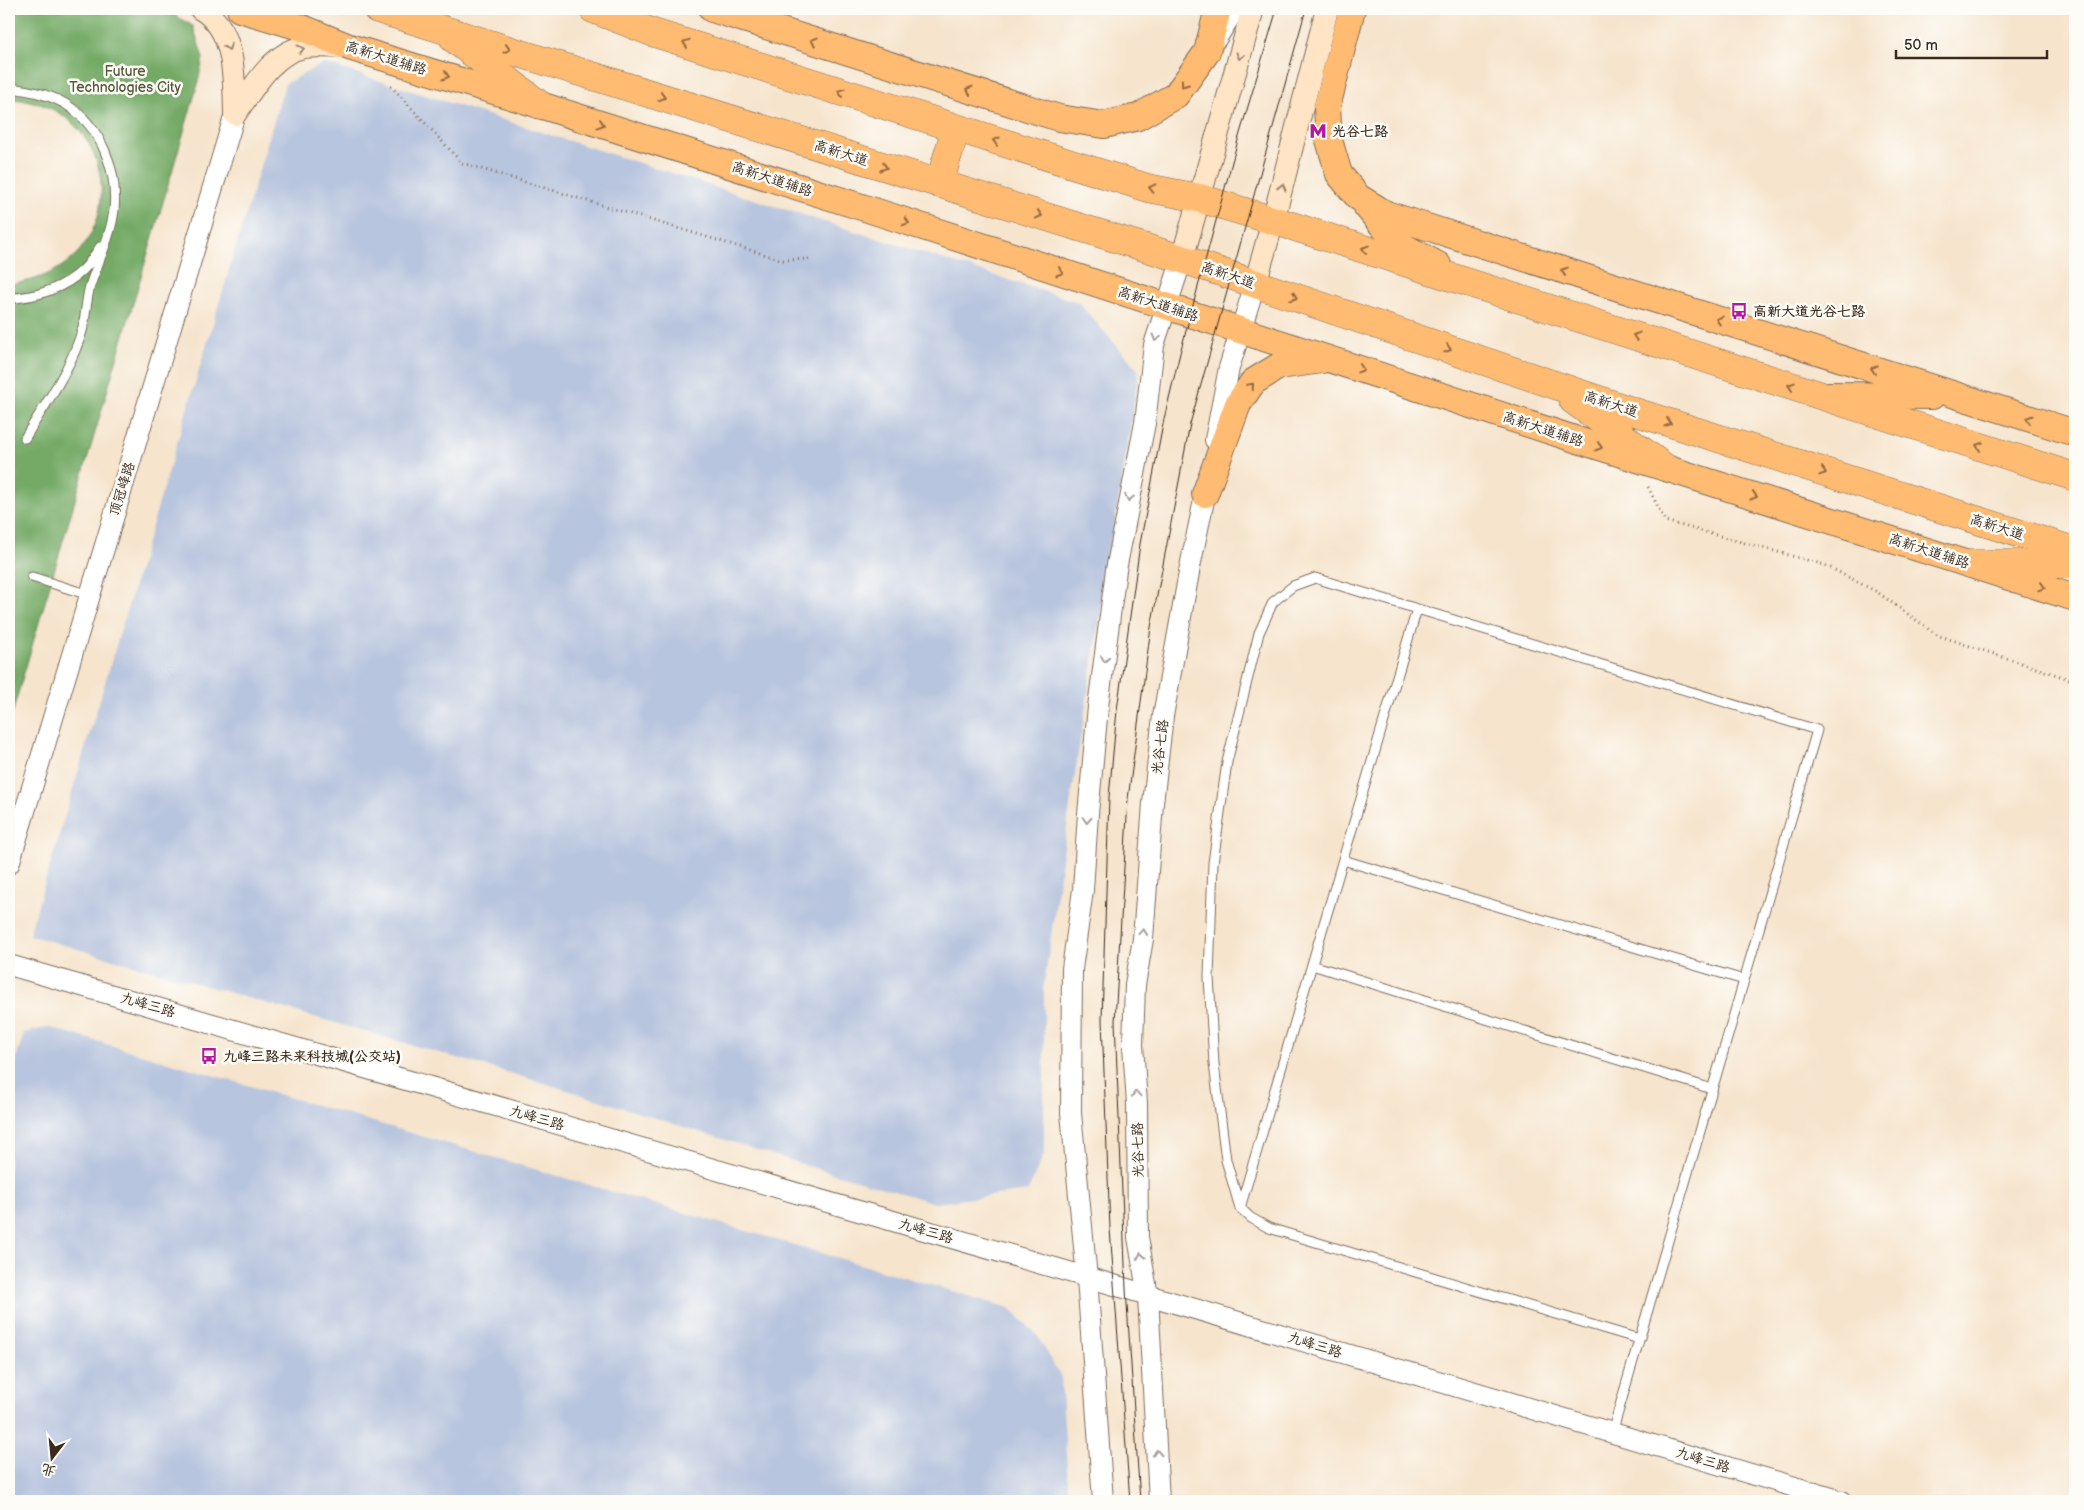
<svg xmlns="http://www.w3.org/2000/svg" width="2084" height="1510" viewBox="0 0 2084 1510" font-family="'Balsamiq Sans','LXGW WenKai TC',sans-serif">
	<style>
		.industrial { fill: #b8c5de }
		.forest { fill: #75aa66; stroke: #586a42 }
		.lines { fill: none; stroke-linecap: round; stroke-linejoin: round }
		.service-casing { stroke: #7c6b5b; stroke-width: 11 }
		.tertiary-casing { stroke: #7c6b5b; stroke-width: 22 }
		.secondary-casing { stroke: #7c6b5b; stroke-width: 24 }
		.primary-casing { stroke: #7c6b5b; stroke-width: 28 }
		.trunk-casing { stroke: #7c6b5b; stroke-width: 29 }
		.path { stroke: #7c6b5b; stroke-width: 3; stroke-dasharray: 1 4; stroke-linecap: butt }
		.service { stroke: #fff; stroke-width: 9 }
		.tertiary { stroke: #fff; stroke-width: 20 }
		.secondary { stroke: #ffe4c6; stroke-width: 22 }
		.primary { stroke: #febb71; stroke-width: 26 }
		.trunk { stroke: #febb71; stroke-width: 28 }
		.tram { stroke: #3b2a1e; stroke-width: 1 }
		.oneway { stroke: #936b43 }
		.oneway2 { stroke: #9d8772 }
		.oneway3 { stroke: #a79f9a }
		.labels { text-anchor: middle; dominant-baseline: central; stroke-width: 5; stroke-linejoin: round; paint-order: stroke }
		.street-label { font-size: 14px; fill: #3b2a1e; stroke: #fdfcf7 }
		.park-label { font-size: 14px; fill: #555838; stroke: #fdfcf7 }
		.poi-label { font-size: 14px; font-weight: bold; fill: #3b2a1e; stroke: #fdfcf7; text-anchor: start }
	</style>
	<rect width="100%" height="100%" fill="#fdfcf7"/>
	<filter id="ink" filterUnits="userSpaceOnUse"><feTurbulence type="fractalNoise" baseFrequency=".02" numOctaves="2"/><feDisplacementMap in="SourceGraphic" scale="10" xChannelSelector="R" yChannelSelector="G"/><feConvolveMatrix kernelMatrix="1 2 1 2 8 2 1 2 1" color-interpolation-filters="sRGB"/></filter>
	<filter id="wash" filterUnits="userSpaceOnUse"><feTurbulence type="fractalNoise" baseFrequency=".0096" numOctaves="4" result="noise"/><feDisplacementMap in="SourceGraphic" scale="20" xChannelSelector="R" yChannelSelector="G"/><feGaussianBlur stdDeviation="1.12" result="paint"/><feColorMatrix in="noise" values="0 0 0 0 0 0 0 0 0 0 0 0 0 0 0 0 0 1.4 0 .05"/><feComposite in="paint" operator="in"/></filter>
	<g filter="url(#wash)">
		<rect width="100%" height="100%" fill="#f6e4cc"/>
		<!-- industrial -->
		<path class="industrial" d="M324,63l754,239 61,69 -68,428 -27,185v170l-16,37 -93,12 -127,-37 -264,-83 -515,-148 256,-851z
			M48,1027l962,281 27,27 24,42 8,124h-1060v-419l15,-49z"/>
		<!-- forest -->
		<path class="forest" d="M9,9h142l23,6 19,11 10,32 -6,29 -188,637v-440c128,-12 118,-182 0,-185z"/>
	</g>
	<g filter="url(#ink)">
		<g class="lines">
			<!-- service casing -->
			<g class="service-casing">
				<path id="service" d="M9,88c19,2 41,6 58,17 34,22 51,65 47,105 -3,26 -16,51 -24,76 -4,14 -4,30 -8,45 -11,38 -37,73 -57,107
					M9,298c26,0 56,-10 75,-29 6,-6 11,-15 16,-22
					M32,577l57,18
					M1343,860l401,120
					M1312,965l400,124
					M1240,1208l177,-599
					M1612,1433l205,-703 -502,-152 -22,8 -20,16 -14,31 -32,129 -14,101 -4,114 5,87 12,96 14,48 11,10 18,10 370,111"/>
			</g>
			<!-- tertiary casing -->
			<g class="tertiary-casing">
				<path id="tertiary" d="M1216,39l19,-30
					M1215,440l14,-72 26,-84
					M9,864l226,-750
					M9,965l1105,320 728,216
					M1103,1501l-16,-223 -16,-165 1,-144 11,-79 5,-76 10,-107 18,-137 29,-147 9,-78 28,-86
					M1159,1501l-11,-205 -10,-59 -1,-133 -4,-59 2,-60 8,-46 10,-136 10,-87 27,-149 18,-86"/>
			</g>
			<!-- secondary casing -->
			<g class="secondary-casing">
				<path id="secondary" d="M201,9c35,20 33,70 34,105 18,-25 36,-60 68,-67 13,-2 30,0 43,0
					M1182,259l71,-250
					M1255,284l18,-63 54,-212"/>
			</g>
			<!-- primary casing -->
			<g class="primary-casing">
				<path id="primary" d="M240,9l60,18 49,20 191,58 331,105 719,234 485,154
					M712,9l347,109 45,7 34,-8 38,-22 31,-43 11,-43
					M1352,9l-25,98 2,33 10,34 19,23 28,17 689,219
					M1367,207l30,36 41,22
					M1829,395l103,1
					M1205,494l33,-90 15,-22 26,-16 43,-6"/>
			</g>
			<!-- trunk casing -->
			<g class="trunk-casing">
				<path id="trunk" d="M377,9l805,250 450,152 443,140
					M593,9l61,24 494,155 51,10 96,29 780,250
					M454,39l86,66
					M939,184l17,-56
					M1573,400l91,67
					M1971,564h104"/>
			</g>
			<!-- path -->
			<path class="path" d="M391,86l71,77 321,97 28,-1
				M1648,487l17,34 160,44 52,27 60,43 138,46"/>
			<!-- service -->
			<use href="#service" class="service"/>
			<!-- tertiary -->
			<use href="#tertiary" class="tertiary"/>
			<!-- secondary -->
			<use href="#secondary" class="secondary"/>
			<!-- primary -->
			<use href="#primary" class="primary"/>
			<!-- trunk -->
			<use href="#trunk" class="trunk"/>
			<!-- tram -->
			<path class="tram" d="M1130,1501l-20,-272 -8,-209 7,-223 8,-87 23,-166 24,-125 16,-66 58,-213 39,-131
				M1140,1501l-14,-212 -11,-268 13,-222 23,-172 39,-203 116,-415"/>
		</g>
		<!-- one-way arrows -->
		<defs><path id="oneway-chevron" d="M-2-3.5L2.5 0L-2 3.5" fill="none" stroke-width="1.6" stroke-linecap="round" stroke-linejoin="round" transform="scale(1.25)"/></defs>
		<g class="oneway">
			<use href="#oneway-chevron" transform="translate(814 41) rotate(-162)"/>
			<use href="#oneway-chevron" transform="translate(686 43) rotate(-162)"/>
			<use href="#oneway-chevron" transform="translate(507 49) rotate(17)"/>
			<use href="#oneway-chevron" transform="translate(446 76) rotate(17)"/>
			<use href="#oneway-chevron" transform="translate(1184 84) rotate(126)"/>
			<use href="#oneway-chevron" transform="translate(969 90) rotate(-162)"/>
			<use href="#oneway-chevron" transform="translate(841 92) rotate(-162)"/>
			<use href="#oneway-chevron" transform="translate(662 97) rotate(17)"/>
			<use href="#oneway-chevron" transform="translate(601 124) rotate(18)"/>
			<use href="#oneway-chevron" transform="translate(996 141) rotate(-163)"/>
			<use href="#oneway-chevron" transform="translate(884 167) rotate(17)"/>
			<use href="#oneway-chevron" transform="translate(1152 188) rotate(-167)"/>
			<use href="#oneway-chevron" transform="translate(1039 215) rotate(17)"/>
			<use href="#oneway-chevron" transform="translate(906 222) rotate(18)"/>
			<use href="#oneway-chevron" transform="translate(1365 249) rotate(-162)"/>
			<use href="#oneway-chevron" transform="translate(1564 271) rotate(-162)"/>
			<use href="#oneway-chevron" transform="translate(1060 272) rotate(18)"/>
			<use href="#oneway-chevron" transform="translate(1294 297) rotate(19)"/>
			<use href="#oneway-chevron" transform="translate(1719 320) rotate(-162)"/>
			<use href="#oneway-chevron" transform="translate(1636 336) rotate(-162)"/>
			<use href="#oneway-chevron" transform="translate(1448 349) rotate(19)"/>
			<use href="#oneway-chevron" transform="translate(1361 369) rotate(18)"/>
			<use href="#oneway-chevron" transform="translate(1874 369) rotate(-162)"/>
			<use href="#oneway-chevron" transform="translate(1251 386) rotate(-49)"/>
			<use href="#oneway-chevron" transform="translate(1791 386) rotate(-162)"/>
			<use href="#oneway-chevron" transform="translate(2029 419) rotate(-162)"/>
			<use href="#oneway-chevron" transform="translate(1668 423) rotate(18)"/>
			<use href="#oneway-chevron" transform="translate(1979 446) rotate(-162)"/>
			<use href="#oneway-chevron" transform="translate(1599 447) rotate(17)"/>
			<use href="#oneway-chevron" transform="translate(1823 472) rotate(18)"/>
			<use href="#oneway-chevron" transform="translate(1754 496) rotate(17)"/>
			<use href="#oneway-chevron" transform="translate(2042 587) rotate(18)"/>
		</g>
		<g class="oneway2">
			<use href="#oneway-chevron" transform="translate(228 47) rotate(72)"/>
			<use href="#oneway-chevron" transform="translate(301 49) rotate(-14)"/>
			<use href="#oneway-chevron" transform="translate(1240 56) rotate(106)"/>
			<use href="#oneway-chevron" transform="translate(1282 187) rotate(-76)"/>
		</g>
		<g class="oneway3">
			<use href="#oneway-chevron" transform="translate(1156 338) rotate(106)"/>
			<use href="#oneway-chevron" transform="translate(1129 498) rotate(101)"/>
			<use href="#oneway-chevron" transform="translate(1105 659) rotate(97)"/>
			<use href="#oneway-chevron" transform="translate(1087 820) rotate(93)"/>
			<use href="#oneway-chevron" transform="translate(1143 932) rotate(-85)"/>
			<use href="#oneway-chevron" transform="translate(1136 1094) rotate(-94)"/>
			<use href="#oneway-chevron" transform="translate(1141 1256) rotate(-100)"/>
			<use href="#oneway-chevron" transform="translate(1157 1453) rotate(-93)"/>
		</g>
	</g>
	<!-- icons -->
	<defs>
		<g id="metro-bare" transform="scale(1.35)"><path d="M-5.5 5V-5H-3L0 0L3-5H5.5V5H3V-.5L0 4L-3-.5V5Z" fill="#b5179e" stroke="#fdfcf7" stroke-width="2.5" paint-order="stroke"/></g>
		<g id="bus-bare" transform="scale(1.35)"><path d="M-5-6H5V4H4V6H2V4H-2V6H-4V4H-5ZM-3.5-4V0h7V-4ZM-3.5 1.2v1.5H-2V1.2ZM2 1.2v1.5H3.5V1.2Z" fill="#b5179e" stroke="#fdfcf7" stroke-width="2.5" paint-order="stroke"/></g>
	</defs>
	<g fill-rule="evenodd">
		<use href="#metro-bare" x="1318" y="131"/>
		<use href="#bus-bare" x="1739" y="311"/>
		<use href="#bus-bare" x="209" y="1056"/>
	</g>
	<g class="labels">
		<!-- street labels -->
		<g class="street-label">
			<text transform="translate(386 58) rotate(17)">高新大道辅路</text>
			<text transform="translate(841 153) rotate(17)">高新大道</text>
			<text transform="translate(772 179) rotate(18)">高新大道辅路</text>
			<text transform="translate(1228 275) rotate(19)">高新大道</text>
			<text transform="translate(1158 304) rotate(18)">高新大道辅路</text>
			<text transform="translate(1611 404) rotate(18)">高新大道</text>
			<text transform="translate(1543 429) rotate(18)">高新大道辅路</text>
			<text transform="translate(122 489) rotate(-73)">顶冠峰路</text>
			<text transform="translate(1997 527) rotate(18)">高新大道</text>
			<text transform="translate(1929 551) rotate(18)">高新大道辅路</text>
			<text transform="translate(1160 747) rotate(-83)">光谷七路</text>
			<text transform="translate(148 1005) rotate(16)">九峰三路</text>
			<text transform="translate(537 1118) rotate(16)">九峰三路</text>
			<text transform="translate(1138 1150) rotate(-91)">光谷七路</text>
			<text transform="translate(926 1231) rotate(16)">九峰三路</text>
			<text transform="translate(1315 1345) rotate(17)">九峰三路</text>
			<text transform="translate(1703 1460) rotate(17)">九峰三路</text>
		</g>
		<!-- park labels -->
		<g class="park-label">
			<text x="125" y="71">Future<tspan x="125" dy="16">Technologies City</tspan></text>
		</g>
		<!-- poi labels -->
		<g class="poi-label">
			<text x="1332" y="131">光谷七路</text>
			<text x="1753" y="311">高新大道光谷七路</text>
			<text x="223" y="1056">九峰三路未来科技城(公交站)</text>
		</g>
	</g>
	<!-- margin -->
	<rect width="2084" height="1510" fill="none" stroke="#fdfcf7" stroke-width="30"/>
	<!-- north arrow -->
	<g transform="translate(52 1458) rotate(196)" stroke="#fdfcf7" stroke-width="4" paint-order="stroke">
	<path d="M0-4L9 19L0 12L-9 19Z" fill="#3b2a1e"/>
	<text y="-8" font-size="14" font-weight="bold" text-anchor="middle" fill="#3b2a1e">北</text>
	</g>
	<!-- scale -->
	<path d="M1896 50v8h151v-8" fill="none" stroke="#3b2a1e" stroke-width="2.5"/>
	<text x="1904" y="50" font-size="15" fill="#3b2a1e" stroke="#fdfcf7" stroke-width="4" paint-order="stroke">50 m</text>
</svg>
